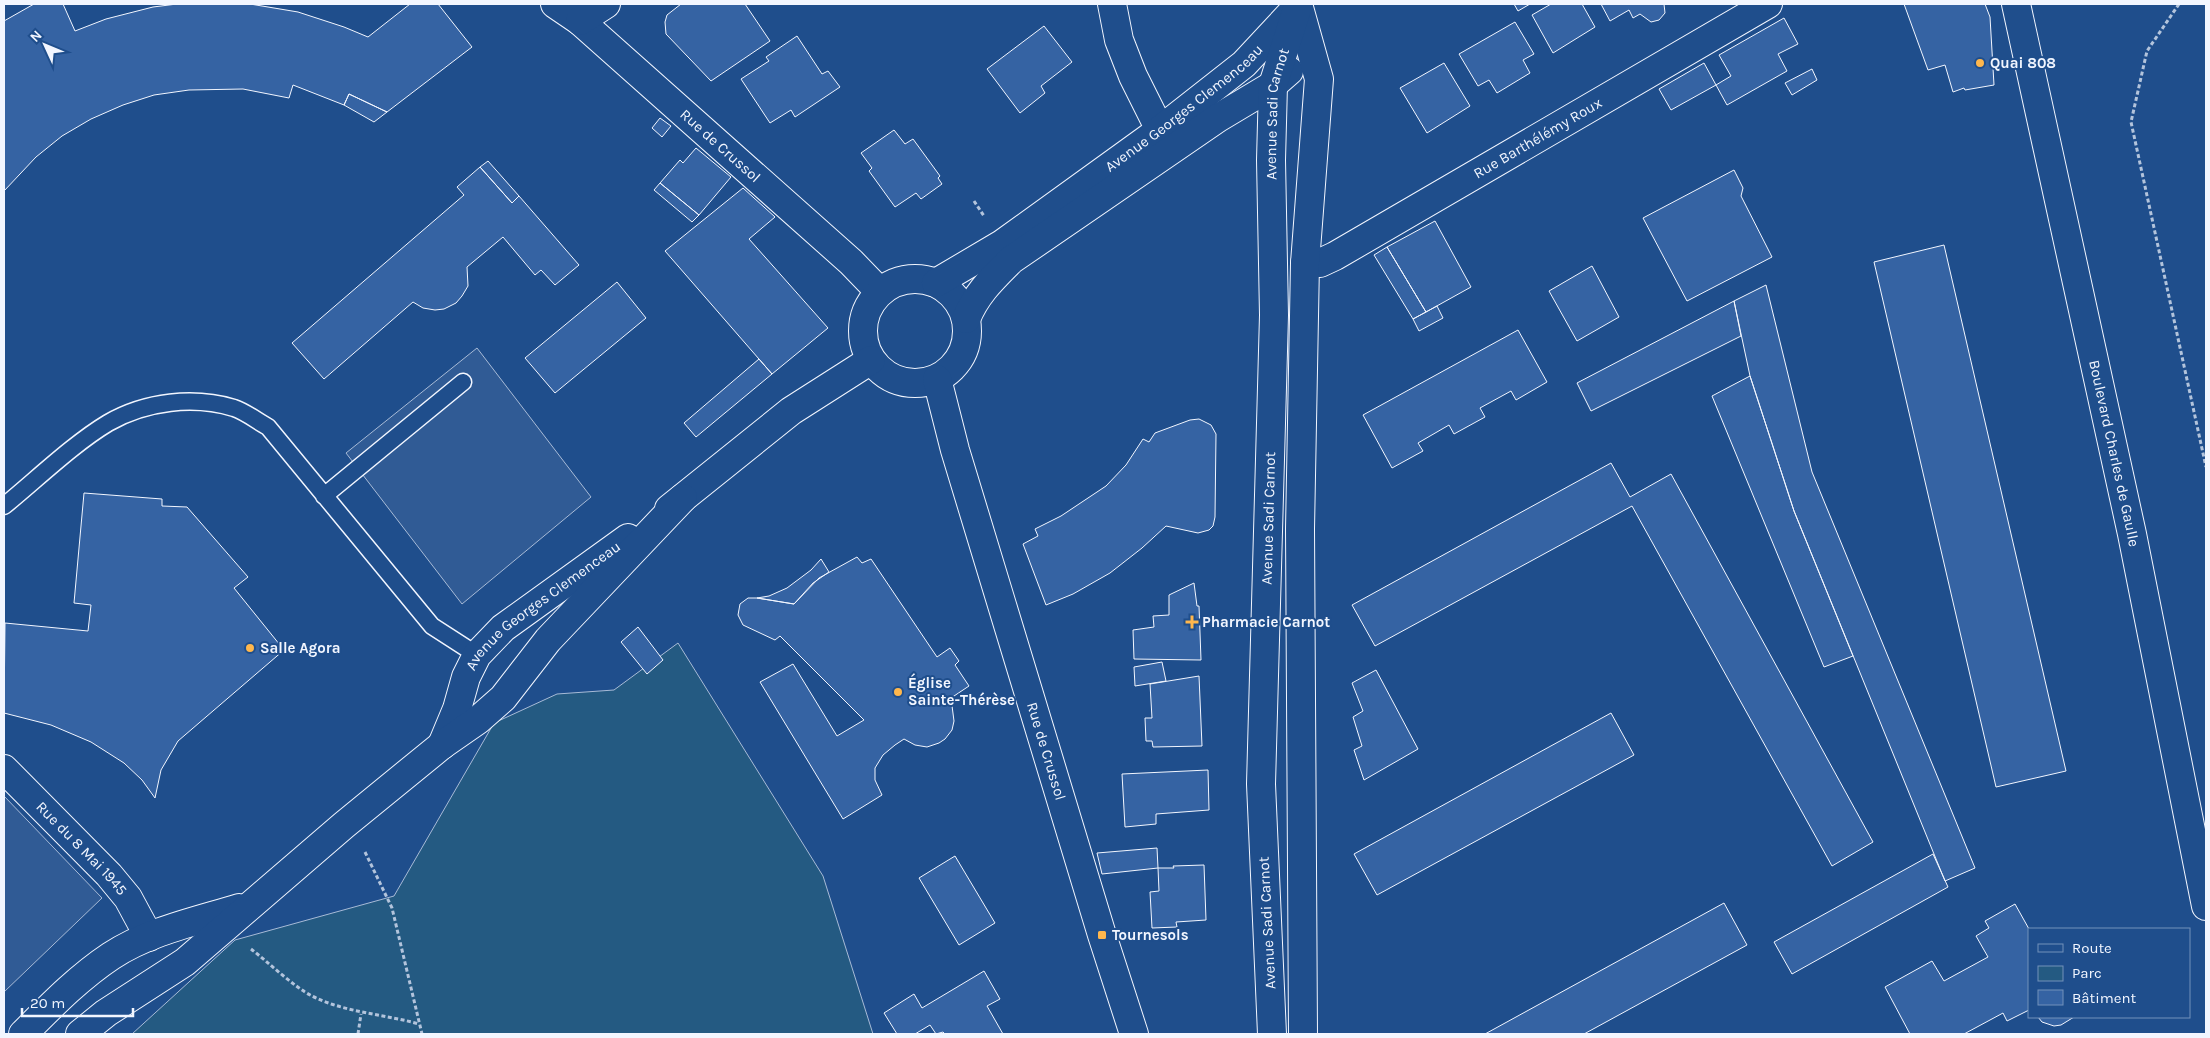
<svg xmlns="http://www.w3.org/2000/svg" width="2210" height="1038" viewBox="0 0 2210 1038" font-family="Karla,sans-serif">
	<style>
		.green { fill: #245a82; stroke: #a8bbd7 }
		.parking { fill: #305b95; stroke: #a8bbd7 }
		.building { fill: #3563a3; stroke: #f2f6ff }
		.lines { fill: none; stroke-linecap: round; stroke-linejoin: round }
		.service-casing { stroke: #f2f6ff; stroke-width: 19 }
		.minor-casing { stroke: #f2f6ff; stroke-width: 30 }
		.primary-casing { stroke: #f2f6ff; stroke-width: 30 }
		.path { stroke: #b3c4dc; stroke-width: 3; stroke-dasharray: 4 2.5; stroke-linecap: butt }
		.service { stroke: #1f4e8c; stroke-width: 16 }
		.minor { stroke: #1f4e8c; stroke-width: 28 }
		.primary { stroke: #1f4e8c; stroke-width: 28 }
		.poi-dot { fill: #ffb74d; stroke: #1f4e8c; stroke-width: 2 }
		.labels { text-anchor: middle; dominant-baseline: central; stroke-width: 4; stroke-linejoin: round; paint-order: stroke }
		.poi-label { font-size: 15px; font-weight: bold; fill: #f2f6ff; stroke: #1f4e8c; text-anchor: start }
		.street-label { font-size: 15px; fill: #f2f6ff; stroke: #1f4e8c }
	</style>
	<rect width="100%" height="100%" fill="#1f4e8c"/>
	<!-- green -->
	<path class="green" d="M678,643l145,233 50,158h-741l103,-94 159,-44 100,-173 63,-29 57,-4z"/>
	<!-- parking -->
	<path class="parking" d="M477,348l114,149 -129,107 -116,-151z
		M4,796l98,102 -98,94z"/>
	<!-- building -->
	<path class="building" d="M34,4h29l12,27 31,-12 47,-12 24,-3h73l48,8 46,15 24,10 42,-33h28l34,43 -85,65 -38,-18 -5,11 -51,-20 -4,13 -46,-9 -54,1 -35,5 -31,10 -32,14 -29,17 -26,21 -32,34v-170z
		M681,4h64l25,37 -59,40 -45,-47 -1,-12 2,-7z
		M1514,4h16l-12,7z
		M1551,4h31l13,23 -42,26 -21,-38z
		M1601,4h63l1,9 -6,7 -8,2 -11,-8 -7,4 -4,-8 -19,11z
		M1904,4h81l5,13 4,68 -29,5 -1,-2 -11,4 -8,-27 -17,5z
		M1784,18l14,26 -20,10 9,17 -60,34 -11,-20 15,-9 -12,-21z
		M1515,22l19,32 -11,6 7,13 -33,20 -8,-13 -11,6 -19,-32z
		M1044,26l28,36 -31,24 4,7 -25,20 -33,-44z
		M797,36l25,38 6,-3 12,16 -45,30 -4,-7 -21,13 -29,-44 28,-18 -3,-4z
		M1444,63l26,43 -43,27 -27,-45z
		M1704,63l12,22 -45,25 -12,-21z
		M1812,69l5,11 -25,15 -7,-12z
		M349,94l38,18 -13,10 -30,-17z
		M660,118l11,8 -9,11 -10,-9z
		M894,130l11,14 8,-5 27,37 -2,2 4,6 -21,15 -5,-6 -21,14 -26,-36 3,-3 -11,-15z
		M696,148l35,29 -32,38 -39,-32 20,-23 3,3z
		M488,161l31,35 -7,7 -32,-36z
		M480,167l32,36 7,-7 60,69 -24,20 -14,-15 -6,5 -32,-38 -36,30 1,19 -6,10 -6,7 -12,6 -9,1 -12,-2 -10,-6 -89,77 -32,-36 172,-148 -7,-8z
		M1734,170l9,18 -2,8 31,61 -85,44 -44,-83z
		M660,183l39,32 -7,7 -38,-32z
		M743,188l32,29 -26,22 79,89 -56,46 -107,-123z
		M1435,221l36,66 -45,25 -39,-65z
		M1944,245l122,526 -70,16 -122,-525z
		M1387,247l39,65 -13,7 -39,-64z
		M1592,266l27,51 -42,24 -28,-50z
		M617,282l29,36 -91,75 -30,-35z
		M1766,285l46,187 163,396 -30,13 -151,-370 -44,-135 -16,-75z
		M1734,301l7,35 -150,75 -14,-28z
		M1437,306l6,12 -24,13 -6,-12z
		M1518,330l29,52 -31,18 -5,-9 -31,17 5,9 -31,17 -5,-9 -31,18 5,8 -31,17 -29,-53z
		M759,359l13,15 -76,63 -12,-14z
		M1750,376l44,135 59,145 -29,11 -112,-271z
		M1199,419l12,6 5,9 -1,83 -2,9 -4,4 -11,3 -32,-7 -24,22 -32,25 -37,21 -27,11 -23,-61 15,-8 -3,-7 26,-13 45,-30 20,-21 17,-26 6,3 6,-9 35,-13z
		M1611,463l19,34 41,-23 202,368 -41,24 -200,-360 -257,140 -23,-41z
		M84,493l78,6v7l25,1 61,70 -14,11 50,62 -106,91 -17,29 -6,28 -13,-18 -18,-17 -33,-21 -40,-17 -47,-12 1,-90 83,8 3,-26 -17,-2z
		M857,557l5,6 9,-4 66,98 13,-9 9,13 -4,4 14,21 -18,12 3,23 -2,9 -7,9 -6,4 -12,4 -12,-2 -11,-6 -9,6 -12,10 -8,13v12l7,15 -39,24 -83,-137 33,-18 44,72 27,-16 -84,-84 -5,4 -32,-15 -5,-10 2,-11 8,-6h9l37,6 25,-26z
		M821,559l8,13 -16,11 -19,21 -37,-6 12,-2 18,-8 24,-18z
		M1194,583l3,23h2l2,54 -67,-1 -1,-29 21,-3 -1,-11 16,-1v-20z
		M638,627l25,33 -16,14 -26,-32z
		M1162,662l4,19 -31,5 -1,-19z
		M1376,670l42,79 -54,31 -10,-30 8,-4 -9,-29 10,-6 -11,-28z
		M1199,676l3,70 -49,1 -1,-6h-6l-1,-23h7l-2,-34z
		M1611,713l23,42 -257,140 -23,-41z
		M1208,770l1,40 -53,4v10l-31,3 -3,-53z
		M1157,848l1,20 -56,6 -5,-21z
		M1933,854l15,33 -156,87 -18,-32z
		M955,856l40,67 -36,22 -40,-67z
		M1204,865l2,55 -30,2 1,5 -25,1 -2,-36 9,-1 -1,-23h16l-1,-2z
		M1724,903l23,42 -163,89h-99z
		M2015,904l14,25v81l-22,11 -4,-8 -39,21h-54l-25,-47 47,-26 12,20 44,-24 -12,-21 13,-8 -4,-7z
		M984,971l16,28 -13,7 16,28h-58l-2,-2 -7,2 -6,-9 -15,9h-18l-13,-21 30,-19 8,14z
		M2038,1017h36l-13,8 -7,1 -12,-4z"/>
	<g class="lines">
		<!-- service casing -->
		<g class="service-casing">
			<path id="service" d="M324,496l139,-114
				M4,506c32,-26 69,-62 104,-83 38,-22 86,-27 126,-15 12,4 23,13 34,19l164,199 45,29"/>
		</g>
		<!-- minor casing -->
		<g class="minor-casing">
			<g id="minor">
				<path id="s1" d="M555,4l25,17 271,241 29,30"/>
				<path d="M1112,4l7,36 14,36 27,54"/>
				<path id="s2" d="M2016,4l116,530 74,372"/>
				<path d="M580,21l26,-17"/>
				<path id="s3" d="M1305,263h15l15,-7 433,-252"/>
				<circle cx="915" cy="331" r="52"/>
				<path id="s4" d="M936,283l66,-39 158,-114 84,-66 54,-58"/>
				<path d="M966,319c10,-25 26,-40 45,-59l207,-142 55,-33 16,-14"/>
				<path id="s5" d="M937,379l18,71 147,485 32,99"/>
				<path d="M669,509l122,-98 80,-51"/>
				<path id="s6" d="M442,745l15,-36 9,-32 11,-22 26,-27 125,-90"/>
				<path id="s7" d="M4,769l105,106 19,23 21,39"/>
				<path d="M23,1034c28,-28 55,-56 88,-78 38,-25 86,-35 128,-48"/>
				<path d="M80,1034l26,-21 79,-51 159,-137 98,-80 36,-25 25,-22 45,-58 135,-142"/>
			</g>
		</g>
		<!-- primary casing -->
		<g class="primary-casing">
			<g id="primary">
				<path d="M1298,4l21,75 -14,184 -5,266 3,505"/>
				<path id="s8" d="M1272,1034l-11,-250 13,-469 -3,-155 2,-75 25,-79"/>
			</g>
		</g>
		<!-- path -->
		<path class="path" d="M2179,4l-32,47 -16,71 75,345
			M974,201l10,15
			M365,852l27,56 30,126
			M251,949c17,13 43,38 61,47 34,17 72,18 107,28
			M358,1034l3,-20"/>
		<!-- service -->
		<use href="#service" class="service"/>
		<!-- minor -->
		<use href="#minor" class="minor"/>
		<!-- primary -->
		<use href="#primary" class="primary"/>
	</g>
	<!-- markers -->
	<g class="poi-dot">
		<circle cx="1980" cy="63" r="5"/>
		<path d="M1189.5 614.5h5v5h5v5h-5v5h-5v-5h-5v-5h5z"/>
		<circle cx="250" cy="648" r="5"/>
		<circle cx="898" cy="692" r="5"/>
		<rect x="1097" y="930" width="10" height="10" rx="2.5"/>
	</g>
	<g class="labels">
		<!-- poi labels -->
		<g class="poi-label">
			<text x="1990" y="63">Quai 808</text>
			<text x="1202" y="622">Pharmacie Carnot</text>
			<text x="260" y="648">Salle Agora</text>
			<text x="908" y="683">Église<tspan x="908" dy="17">Sainte-Thérèse</tspan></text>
			<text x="1112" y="935">Tournesols</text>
		</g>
		<!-- street labels -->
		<g class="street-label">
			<text stroke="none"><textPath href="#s4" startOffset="304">Avenue Georges Clemenceau</textPath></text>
			<text stroke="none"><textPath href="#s8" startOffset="921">Avenue Sadi Carnot</textPath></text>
			<text stroke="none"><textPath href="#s3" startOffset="266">Rue Barthélémy Roux</textPath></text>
			<text stroke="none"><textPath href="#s1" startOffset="218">Rue de Crussol</textPath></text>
			<text stroke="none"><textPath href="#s2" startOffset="460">Boulevard Charles de Gaulle</textPath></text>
			<text stroke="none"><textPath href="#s8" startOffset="516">Avenue Sadi Carnot</textPath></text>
			<text stroke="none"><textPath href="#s6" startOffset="179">Avenue Georges Clemenceau</textPath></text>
			<text stroke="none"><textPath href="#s5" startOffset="388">Rue de Crussol</textPath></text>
			<text stroke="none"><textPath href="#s7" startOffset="111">Rue du 8 Mai 1945</textPath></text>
			<text transform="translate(1267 923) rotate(-93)">Avenue Sadi Carnot</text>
		</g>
	</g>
	<!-- border -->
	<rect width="2210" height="1038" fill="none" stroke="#f2f6ff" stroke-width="10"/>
	<!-- legend -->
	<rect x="2028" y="928" width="162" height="90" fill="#1f4e8c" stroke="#7391ba"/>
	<rect x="2038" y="944" width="25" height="8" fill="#1f4e8c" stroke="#7391ba"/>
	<text x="2072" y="953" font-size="15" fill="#f2f6ff">Route</text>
	<rect x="2038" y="966" width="25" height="15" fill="#245a82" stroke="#7391ba"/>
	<text x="2072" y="978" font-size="15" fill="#f2f6ff">Parc</text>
	<rect x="2038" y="990" width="25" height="15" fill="#3563a3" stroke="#7391ba"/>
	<text x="2072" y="1003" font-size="15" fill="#f2f6ff">Bâtiment</text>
	<!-- north arrow -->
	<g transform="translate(45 45) rotate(314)" stroke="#1f4e8c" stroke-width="4" paint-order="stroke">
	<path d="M0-4L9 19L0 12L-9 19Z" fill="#f2f6ff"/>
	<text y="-8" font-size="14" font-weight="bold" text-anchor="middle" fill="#f2f6ff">N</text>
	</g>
	<!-- scale -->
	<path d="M22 1008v8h111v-8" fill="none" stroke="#f2f6ff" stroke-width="2.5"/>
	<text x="30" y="1008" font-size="15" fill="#f2f6ff" stroke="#1f4e8c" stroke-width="4" paint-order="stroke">20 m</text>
</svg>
